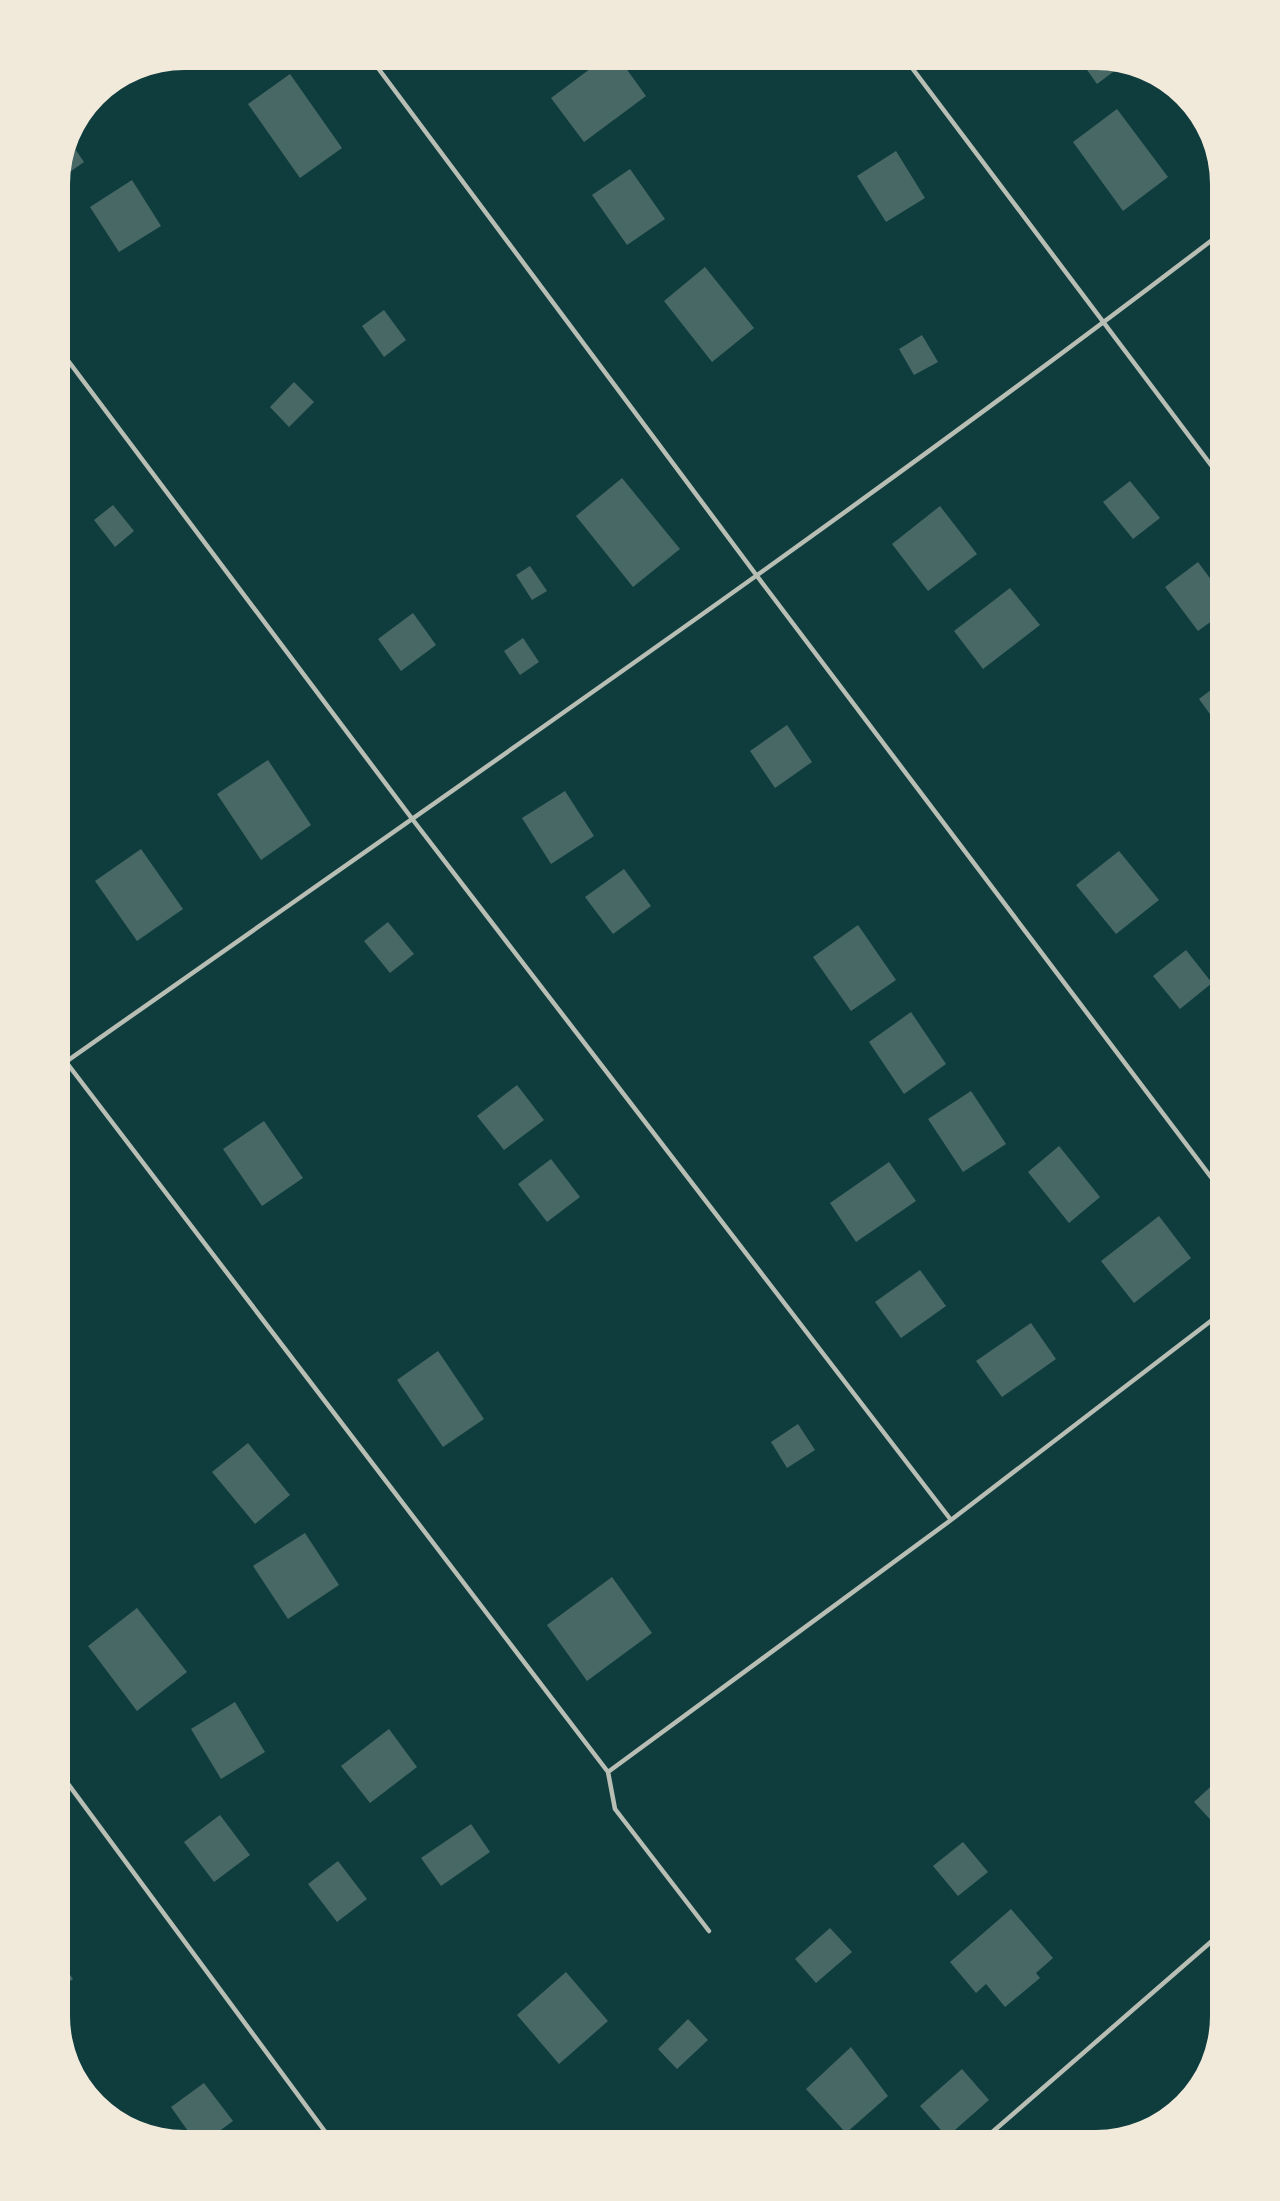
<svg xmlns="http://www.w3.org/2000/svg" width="1280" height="2201" viewBox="0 0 1280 2201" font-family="Roboto,sans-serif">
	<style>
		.building { fill: #486865 }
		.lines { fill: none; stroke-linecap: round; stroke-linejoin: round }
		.service { stroke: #b8beb3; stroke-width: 4.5 }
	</style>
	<rect width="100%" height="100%" fill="#0f3d3e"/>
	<!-- building -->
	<path class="building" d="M602,60h18l26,36 -62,46 -33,-44z
		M1080,60h24l17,6 -24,18z
		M290,74l52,74 -42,30 -52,-74z
		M1117,109l51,68 -45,34 -50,-69z
		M69,140l15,22 -24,17v-2z
		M896,151l29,47 -39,24 -29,-46z
		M630,169l35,50 -38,26 -35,-50z
		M132,180l29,46 -42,26 -29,-45z
		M705,267l49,61 -42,34 -48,-61z
		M384,310l22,30 -22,17 -22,-31z
		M922,335l16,27 -24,13 -15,-26z
		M294,382l20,20 -25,25 -19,-20z
		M622,478l58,71 -47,38 -57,-71z
		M1130,481l30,37 -27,21 -30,-37z
		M113,505l21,26 -19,16 -21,-27z
		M940,506l37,48 -49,37 -36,-47z
		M1198,562l22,30v23l-22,16 -33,-44z
		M530,566l17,25 -15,9 -16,-25z
		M1010,588l30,37 -57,44 -29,-38z
		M413,613l23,32 -35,26 -23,-32z
		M523,638l16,24 -19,13 -16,-24z
		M1220,683v45l-21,-29z
		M787,725l25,37 -37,26 -25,-37z
		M268,760l43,65 -50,35 -44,-66z
		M565,791l29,45 -43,28 -29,-46z
		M141,849l42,60 -46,32 -42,-60z
		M1119,851l40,49 -43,34 -40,-49z
		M624,869l27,37 -38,28 -28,-37z
		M388,922l26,32 -24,19 -26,-32z
		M858,925l38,55 -45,31 -38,-54z
		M1186,950l26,33 -32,26 -27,-33z
		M911,1012l35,52 -42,30 -35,-52z
		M517,1085l27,35 -40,30 -27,-34z
		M971,1091l35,53 -43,28 -35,-53z
		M264,1121l39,57 -41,28 -39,-57z
		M1059,1146l41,51 -31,26 -41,-51z
		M551,1159l29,38 -33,25 -29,-38z
		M889,1162l27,39 -60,41 -26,-39z
		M1159,1216l32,42 -57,45 -33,-42z
		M920,1270l26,36 -45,32 -26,-36z
		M1031,1323l25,36 -54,38 -26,-36z
		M438,1351l46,68 -41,28 -46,-67z
		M798,1424l17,26 -28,18 -16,-26z
		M248,1443l42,52 -35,29 -43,-52z
		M305,1533l34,52 -51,34 -35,-53z
		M612,1577l40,56 -65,48 -40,-56z
		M137,1608l50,64 -50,39 -49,-65z
		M235,1702l30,50 -44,27 -30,-50z
		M389,1729l28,38 -47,36 -29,-37z
		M1220,1778v52l-26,-28z
		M220,1815l30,40 -36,27 -30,-40z
		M471,1824l19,28 -49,34 -20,-28z
		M963,1842l25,30 -30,24 -25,-30z
		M338,1861l29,38 -30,23 -29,-38z
		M1011,1909l42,49 -17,15 4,5 -35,29 -19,-23 -10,9 -26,-31z
		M830,1928l22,24 -36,31 -21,-24z
		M60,1961l13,18 -13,9z
		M566,1972l42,49 -49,43 -42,-49z
		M688,2019l20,21 -31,29 -19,-20z
		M851,2047l37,49 -42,37 -40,-44z
		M962,2069l27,31 -42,37 -27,-31z
		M204,2083l29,38 -27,20h-11l-24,-34z"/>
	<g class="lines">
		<!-- service -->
		<path class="service" d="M372,60l385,516 463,613
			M906,60l314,417
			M60,350l353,470 538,700
			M60,1054l548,718 7,37 94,122
			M60,1066c389,-274 782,-543 1160,-832
			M608,1772l343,-252 269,-206
			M60,1773l272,368
			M982,2141l238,-207"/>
	</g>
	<!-- crop -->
	<path d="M0 0H1280V2201H0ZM184 70H1096A114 114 0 0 1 1210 184V2016A114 114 0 0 1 1096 2130H184A114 114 0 0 1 70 2016V184A114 114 0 0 1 184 70Z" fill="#f1e9da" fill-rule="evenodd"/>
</svg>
